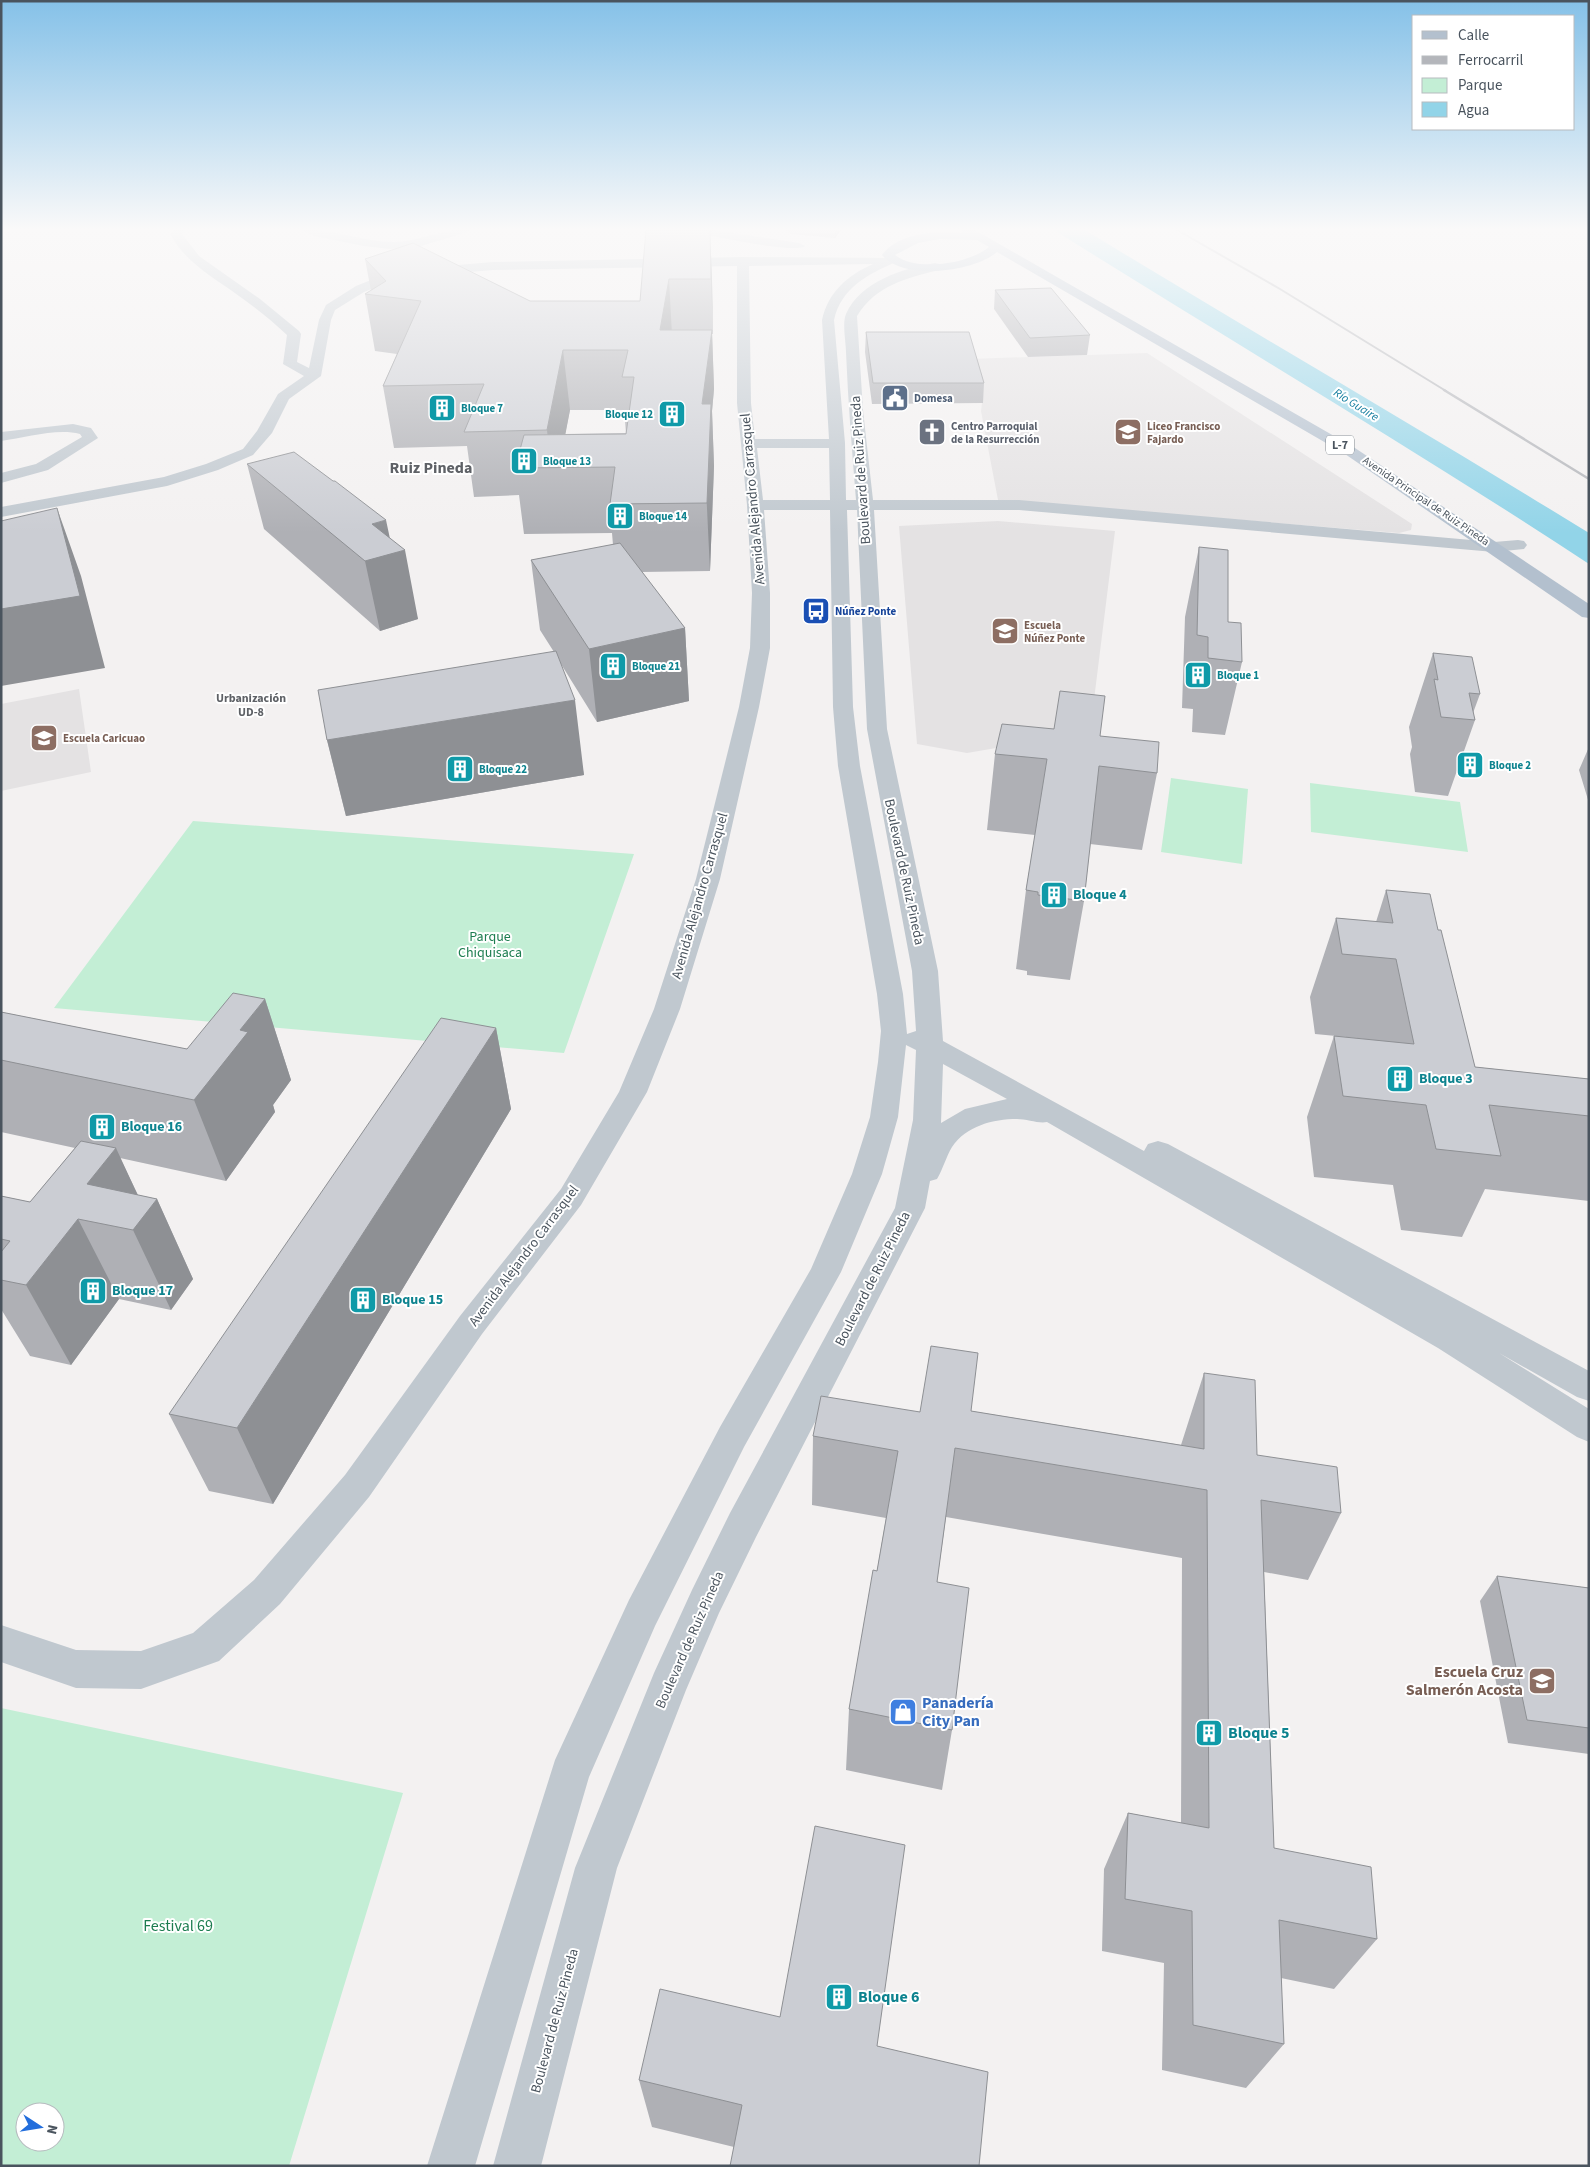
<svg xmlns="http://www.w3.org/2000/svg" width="1590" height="2167" viewBox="0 0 1590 2167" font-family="'Source Sans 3',sans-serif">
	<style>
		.education { fill: #e4e2e3 }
		.green { fill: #c3eed5; fill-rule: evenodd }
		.water { fill: #92d4e8 }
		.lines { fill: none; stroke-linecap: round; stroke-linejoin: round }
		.street { fill: #c0c8cf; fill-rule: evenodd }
		.primary { fill: #b3c0ce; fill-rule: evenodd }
		.rail-far1 { stroke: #b4b6bb; stroke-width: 2 }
		.rail { stroke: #b4b6bb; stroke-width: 2.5 }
		.wall { fill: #afb0b5; fill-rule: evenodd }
		.shaded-wall { fill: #8e9094 }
		.building { fill: #cbcdd3; stroke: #8e9094 }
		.labels { text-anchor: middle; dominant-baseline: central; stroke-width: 4; stroke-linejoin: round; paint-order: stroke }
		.far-service-label { font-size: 11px; font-weight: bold; fill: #4e5e75; stroke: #fff; text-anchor: start }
		.far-culture-label { font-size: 11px; font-weight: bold; fill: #0d838f; stroke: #fff; text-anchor: start }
		.far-worship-label { font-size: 11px; font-weight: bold; fill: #5b616d; stroke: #fff; text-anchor: start }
		.far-education-label { font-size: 11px; font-weight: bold; fill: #785e54; stroke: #fff; text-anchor: start }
		.far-street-label { font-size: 11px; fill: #4a545e; stroke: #fff }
		.far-transit-label { font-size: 11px; font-weight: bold; fill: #164399; stroke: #fff; text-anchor: start }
		.far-water-label { font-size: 12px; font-style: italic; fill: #147e9f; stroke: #fff }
		.shield { fill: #fff; stroke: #80878e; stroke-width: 1 }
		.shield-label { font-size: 12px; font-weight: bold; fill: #4a545e }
		.far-neighbourhood-label { font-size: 12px; font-weight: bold; fill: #5e6166; stroke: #fff }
		.street-label { font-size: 14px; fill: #4a545e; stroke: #fff }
		.culture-label { font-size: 14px; font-weight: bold; fill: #0d838f; stroke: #fff; text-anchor: start }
		.park-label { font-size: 14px; fill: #1d7d50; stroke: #fff }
		.far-district-label { font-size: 16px; font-weight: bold; fill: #5e6166; stroke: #fff }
		.near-education-label { font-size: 16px; font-weight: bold; fill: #785e54; stroke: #fff; text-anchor: end }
		.near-shop-label { font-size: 16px; font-weight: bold; fill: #366cbe; stroke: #fff; text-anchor: start }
		.near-culture-label { font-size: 16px; font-weight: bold; fill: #0d838f; stroke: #fff; text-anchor: start }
		.near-park-label { font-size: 16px; fill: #1d7d50; stroke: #fff }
	</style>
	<rect width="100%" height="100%" fill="#f3f1f1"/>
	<!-- education -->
	<path class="education" d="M1147,353l265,171 -1,6 -12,3 -401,-33 -17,-89 1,-8 -12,-44z
		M998,521l117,10 -25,201 -123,21 -50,-9 -18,-218z
		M79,689l12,83 -90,19v-87z"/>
	<!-- green -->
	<path class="green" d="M1171,778l77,11 -6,75 -81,-12z
		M1310,783l150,19 8,50 -157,-20z
		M193,821l441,33 -70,199 -510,-45z
		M1,1708l402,85 -114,373h-288zM25,2112h30v30h-30z"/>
	<!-- water -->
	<path class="water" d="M1054,230h31c167,102 337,200 504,303v31c-176,-116 -357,-222 -535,-334z"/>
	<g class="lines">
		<!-- street -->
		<path class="street" d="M174,230h11l-3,4 17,22 61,43 39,32 2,3 -4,28 12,6 10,-48 7,-15 30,-19 20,-8 35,-9 82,-7 250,-5 153,1 2,2 -2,2c-28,12 -55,26 -62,58l11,123 1,57h10c-4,-49 -8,-99 -10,-148 0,-10 -4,-29 0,-38 15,-33 56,-45 89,-51l4,1 2,3 -2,3c-32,8 -63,15 -82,46l6,94 10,90h146l475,42 24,-2 6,1 3,4 -3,4 -30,3 -475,-42h-145l13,219 51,242 5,70 201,110 4,-7 10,-3 10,3 421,227v30l-12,-4 -78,-44 90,56v33l-12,-5 -139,-89 -391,-226c-8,2 -20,-3 -30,-3 -24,0 -51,7 -65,28 -6,10 -9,22 -15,32l-7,2 -5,27 -169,329 -37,76 -33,77 -69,178 -76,298h-48l82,-298 79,-195 38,-83 38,-77 165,-305 18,-88 3,-70 -10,-5 -8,72 -16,57 -41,98 -97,175 -89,179 -66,151 -114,389h-48l128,-406 74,-160 91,-173 91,-158 41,-95 18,-57 8,-55 3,-31 -4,-37 -39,-228 -5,-59 -3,-197h-66l6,83v55l-11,59 -39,172 -40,130 -33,83 -66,113 -99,129 -113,163 -89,107 -61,57 -78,28 -65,-1 -75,-26v-37l75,25 65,1 52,-18 61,-53 91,-105 115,-159 101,-127 58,-97 35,-83 42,-130 43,-172 11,-59 2,-55 -5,-88 -10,-102v-137l-244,4 -82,7 -27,7 -20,8 -29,18 -4,10 -10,56 -32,23 -17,34 -19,22 -35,15 -51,16 -166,31v-10l163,-30 42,-13 37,-15 14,-18 21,-37 26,-18 -21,-12 4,-29c-15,-14 -31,-27 -48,-39 -26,-19 -53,-33 -69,-62zM873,264c-25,11 -45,28 -51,56l7,119h-74l-4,-36 -2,-137zM757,448h72l1,52h-67zM847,510h10l10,219 45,242 4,60 -9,3 -4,-40 -43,-228 -7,-59zM943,1064l64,35 -42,10 -24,14z
			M301,230c30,-2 61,12 92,12 27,0 50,-14 76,-12l-2,2 -46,14 -31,3 -26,-3 -50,-10z
			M691,230h23l85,13 6,3c-9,8 -92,-10 -108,-13z
			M73,424l18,4 7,10 -50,32 -47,13v-10l35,-9 46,-27 -2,-3c-24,-6 -54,4 -79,7v-9z"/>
		<!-- primary -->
		<path class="primary" d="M962,230h13l380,218 234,156v14l-7,-1 -237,-163 -348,-202c-23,20 -94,29 -115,3 17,-23 56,-24 81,-22zM940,239l37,1 12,7c-20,17 -73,25 -94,8l23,-12z"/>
		<!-- rail-far1 -->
		<path class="rail-far1" d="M1177,230l103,59 166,102"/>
		<!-- rail -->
		<path class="rail" d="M1444,390l145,89"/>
	</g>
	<!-- wall -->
	<path class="wall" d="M710,230l2,50 1,54h-1l2,55 -2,22 2,55 -4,105 -69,1 44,56 4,73 -92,21 -36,-58 23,111 -238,41 -19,-76 227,-88 -14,-22 -9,-70 82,-15 -1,-12 -88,1 -5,-39 -45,2 -7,-51 -73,2 -11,-62 14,-32 -22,-3 -10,-57 6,-3 -6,-32 165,42h110zM570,410h54l2,23 -61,1z
		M785,230h56l-6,8 -44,-4z
		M995,290l95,45 -3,20 -59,2 -34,-48z
		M866,332l118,51 -1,20 -111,1 -7,-52z
		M247,464l143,74 28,81 -38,12 -116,-102z
		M1199,547l29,75 14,40 -17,73 -33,-3 1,-23 -11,-1 3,-91z
		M1433,653l47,41 -7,19 2,7 -27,76 -33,-4 -5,-38 2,-7 -3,-20z
		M1100,736l57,37 -15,77 -52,-6 -6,57 -14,79 -43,-5v-4l-11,-2 10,-79 9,-55 -48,-5 8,-76z
		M1589,747v56l-10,-33z
		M1386,890l52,40 37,137 114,12v122l-104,-12 -23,48 -61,-7 -8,-45 -79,-8 -7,-60 27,-81 34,3 -53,-5 -5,-37 26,-79 40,4z
		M265,999l26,81 -18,25 2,7 -49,69 -106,-23 18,37 19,4 36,80 -22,31 -52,-11 -48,66 -41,-9 -29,-47v-113l29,6 45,-54 -74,-16v-120l186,37z
		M496,1028l15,81 -238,395 -64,-13 -40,-77z
		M1204,1373l53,82 84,58 -33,67 -44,-8 10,276 103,91 -43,50 -53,-11 3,66 -38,44 -84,-18 2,-107 -62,-12 2,-82 24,-56 53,10 1,-265 -236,-41 -9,65 15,148 -10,60 -96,-20 3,-61 28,-138 9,-53 -74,-13 1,-69 107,-24 51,-1 210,34z
		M1497,1576l92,12v166l-81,-11 -28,-142z
		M877,2046l-143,101 -82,-20 -13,-47z"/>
	<!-- shaded-wall -->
	<path class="shaded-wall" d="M710,230l2,50 1,54 -2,-55z
		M835,230h6l-6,8z
		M669,279l3,56 -12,-5z
		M712,330l2,59 -2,22 2,55 -4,105 -8,-167z
		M563,350l7,60 -11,58h-8l-4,-38z
		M57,508l24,68 24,92 -104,18v-77z
		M386,520l7,33 12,-3 13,69 -38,12 -15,-70 7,-37z
		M685,628l4,73 -92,21 -8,-73z
		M575,700l9,75 -238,41 -19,-76z
		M265,999l26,81 -18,25 2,7 -49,69 -32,-81 46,-70z
		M496,1028l15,81 -238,395 -36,-76z
		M116,1148l30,65 11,-14 36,80 -22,31 -38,-80 -46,-46z
		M78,1219l41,80 -48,66 -45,-80z"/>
	<!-- building -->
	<path class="building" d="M646,230h64l1,49h-42l-9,51h52l-10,74h9l-4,99 -97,1 5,-37 -100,1 9,-33 102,-1 8,-57h-12l6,-27h-65l-16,80 -83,2 20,-48 -101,2 38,-85 -56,-7 21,-13 -21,-22 48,-16 117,58h110z
		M1051,288l39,47 -60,3 -35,-48z
		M866,332h103l15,51h-111z
		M294,452l39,29h2l51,39 -14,4 33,26 -40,11 -118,-97z
		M57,508l23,88 -79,13v-88z
		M620,543l65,85 -96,21 -58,-89z
		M1199,547l29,3v72l13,1 1,39 -34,-4v-21l-11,-2z
		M556,651l19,49 -248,40 -9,-50z
		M1433,653l39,4 8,37 -11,-1 6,27 -34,-3 -7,-38 4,1z
		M1060,691l45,5 -5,40 59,6 -2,31 -58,-7 -15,135 -46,-6v-3l-12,-2 21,-131 -52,-5 7,-30 52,5z
		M1386,890l44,4 8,36h3l34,137 114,12v37l-100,-11 12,51 -65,-7 -10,-44 -83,-9 -9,-60 80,8 -18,-85 -54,-5 -6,-36 57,5z
		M233,993l32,6 -25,31 8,2 -54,68 -193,-40v-48l186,37z
		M441,1018l55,10 -259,400 -68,-14z
		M81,1141l35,7 -29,36 70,15 -24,31 -55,-11 -52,66 -25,-5v-28l9,-11 -9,-2v-43l29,6z
		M931,1346l47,7 -7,58 233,38v-76l51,7 2,75 80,12 4,46 -80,-13 13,348 97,19 6,72 -98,-19 5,124 -91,-19 -1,-114 -67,-12 3,-86 81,15 -2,-338 -252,-42 -18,134 32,6 -17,142 -103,-21 24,-139 4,1 21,-120 -85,-15 8,-40 99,16z
		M1497,1576l92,12v140l-62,-8z
		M815,1826l90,19 -28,201 111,26 -9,94h-249l12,-61 -103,-25 21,-91 120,28z"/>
	<!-- sky -->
	<linearGradient id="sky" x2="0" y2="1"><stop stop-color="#85c1e8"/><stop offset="0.43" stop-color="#faf9f9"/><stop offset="1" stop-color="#faf9f9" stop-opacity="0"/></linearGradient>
	<rect width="1590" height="533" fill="url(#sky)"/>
	<!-- icons -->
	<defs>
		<g id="civic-square" transform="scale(1.4375)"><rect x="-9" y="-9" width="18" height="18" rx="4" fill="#5c6f8a" stroke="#fff"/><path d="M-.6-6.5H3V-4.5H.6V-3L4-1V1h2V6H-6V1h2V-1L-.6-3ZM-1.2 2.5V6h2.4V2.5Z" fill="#fff"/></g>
		<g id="building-square" transform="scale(1.4375)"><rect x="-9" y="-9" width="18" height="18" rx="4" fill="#0f9aa8" stroke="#fff"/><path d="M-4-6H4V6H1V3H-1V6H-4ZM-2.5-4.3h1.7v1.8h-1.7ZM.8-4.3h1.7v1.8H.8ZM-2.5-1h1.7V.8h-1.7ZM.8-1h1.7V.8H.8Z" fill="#fff"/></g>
		<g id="church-square" transform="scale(1.4375)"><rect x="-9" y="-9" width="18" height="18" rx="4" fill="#6b7280" stroke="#fff"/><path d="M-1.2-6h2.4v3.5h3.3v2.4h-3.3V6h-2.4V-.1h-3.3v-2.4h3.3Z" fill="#fff"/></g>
		<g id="school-square" transform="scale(1.4375)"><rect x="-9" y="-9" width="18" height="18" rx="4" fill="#8d6e63" stroke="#fff"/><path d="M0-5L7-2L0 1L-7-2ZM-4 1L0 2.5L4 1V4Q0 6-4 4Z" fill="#fff"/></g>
		<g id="bus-square" transform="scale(1.4375)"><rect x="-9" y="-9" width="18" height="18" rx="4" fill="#1a4fb4" stroke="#fff"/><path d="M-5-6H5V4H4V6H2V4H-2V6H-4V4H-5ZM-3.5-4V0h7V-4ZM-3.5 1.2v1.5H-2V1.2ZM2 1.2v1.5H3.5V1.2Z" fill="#fff"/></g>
		<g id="shop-square" transform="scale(1.4375)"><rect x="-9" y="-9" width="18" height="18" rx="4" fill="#3f7fe0" stroke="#fff"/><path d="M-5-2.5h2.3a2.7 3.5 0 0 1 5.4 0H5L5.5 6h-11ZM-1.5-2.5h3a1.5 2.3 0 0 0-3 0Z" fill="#fff"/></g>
	</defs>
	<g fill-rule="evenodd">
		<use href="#civic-square" x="895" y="398"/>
		<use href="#building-square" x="442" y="408"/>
		<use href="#building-square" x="672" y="414"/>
		<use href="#church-square" x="932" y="432"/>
		<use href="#school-square" x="1128" y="432"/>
		<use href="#building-square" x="524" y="461"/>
		<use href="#building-square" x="620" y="516"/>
		<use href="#bus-square" x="816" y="611"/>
		<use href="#school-square" x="1005" y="631"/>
		<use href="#building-square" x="613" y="666"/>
		<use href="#building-square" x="1198" y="675"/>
		<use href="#school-square" x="44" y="738"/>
		<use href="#building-square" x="1470" y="765"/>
		<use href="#building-square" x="460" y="769"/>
		<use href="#building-square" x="1054" y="895"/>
		<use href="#building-square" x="1400" y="1079"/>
		<use href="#building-square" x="102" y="1127"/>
		<use href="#building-square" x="93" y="1291"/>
		<use href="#building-square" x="363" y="1300"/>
		<use href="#school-square" x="1542" y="1681"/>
		<use href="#shop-square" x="903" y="1712"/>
		<use href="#building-square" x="1209" y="1733"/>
		<use href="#building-square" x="839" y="1997"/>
	</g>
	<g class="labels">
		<!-- far-service labels -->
		<g class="far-service-label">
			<text x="914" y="398">Domesa</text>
		</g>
		<!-- far-culture labels -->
		<g class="far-culture-label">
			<text x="461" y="408">Bloque 7</text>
			<text x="653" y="414" text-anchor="end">Bloque 12</text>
			<text x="543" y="461">Bloque 13</text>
			<text x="639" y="516">Bloque 14</text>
			<text x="632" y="666">Bloque 21</text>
			<text x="1217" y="675">Bloque 1</text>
			<text x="1489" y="765">Bloque 2</text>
			<text x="479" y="769">Bloque 22</text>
		</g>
		<!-- far-worship labels -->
		<g class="far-worship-label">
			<text x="951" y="426">Centro Parroquial<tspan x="951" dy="13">de la Resurrección</tspan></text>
		</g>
		<!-- far-education labels -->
		<g class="far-education-label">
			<text x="1147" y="426">Liceo Francisco<tspan x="1147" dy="13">Fajardo</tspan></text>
			<text x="1024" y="625">Escuela<tspan x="1024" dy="13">Núñez Ponte</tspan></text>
			<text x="63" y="738">Escuela Caricuao</text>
		</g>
		<!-- far-street labels -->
		<g class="far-street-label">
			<text transform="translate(1426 501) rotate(34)">Avenida Principal de Ruiz Pineda</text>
		</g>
		<!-- far-transit labels -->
		<g class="far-transit-label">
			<text x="835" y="611">Núñez Ponte</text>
		</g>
		<!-- far-water labels -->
		<g class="far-water-label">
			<text transform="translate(1356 405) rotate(32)">Río Guaire</text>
		</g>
		<!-- shield labels -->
		<rect class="shield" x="1326" y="435.5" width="28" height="19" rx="4"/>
		<g class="shield-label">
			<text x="1340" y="445">L-7</text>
		</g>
		<!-- far-neighbourhood labels -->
		<g class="far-neighbourhood-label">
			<text x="251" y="698">Urbanización<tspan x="251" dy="14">UD-8</tspan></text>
		</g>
		<!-- street labels -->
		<g class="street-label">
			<text transform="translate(861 470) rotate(-94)">Boulevard de Ruiz Pineda</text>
			<text transform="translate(753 499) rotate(-95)">Avenida Alejandro Carrasquel</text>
			<text transform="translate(904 872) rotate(78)">Boulevard de Ruiz Pineda</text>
			<text transform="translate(700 896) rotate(-74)">Avenida Alejandro Carrasquel</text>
			<text transform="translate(524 1256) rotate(-53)">Avenida Alejandro Carrasquel</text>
			<text transform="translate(873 1279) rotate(-63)">Boulevard de Ruiz Pineda</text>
			<text transform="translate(690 1640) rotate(-66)">Boulevard de Ruiz Pineda</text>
			<text transform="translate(555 2021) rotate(-75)">Boulevard de Ruiz Pineda</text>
		</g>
		<!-- culture labels -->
		<g class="culture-label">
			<text x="1073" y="895">Bloque 4</text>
			<text x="1419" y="1079">Bloque 3</text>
			<text x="121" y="1127">Bloque 16</text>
			<text x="112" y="1291">Bloque 17</text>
			<text x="382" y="1300">Bloque 15</text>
		</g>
		<!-- park labels -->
		<g class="park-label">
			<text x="490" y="937">Parque<tspan x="490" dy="16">Chiquisaca</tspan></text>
		</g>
		<!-- far-district labels -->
		<g class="far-district-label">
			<text x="431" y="468">Ruiz Pineda</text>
		</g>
		<!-- near-education labels -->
		<g class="near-education-label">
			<text x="1523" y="1672">Escuela Cruz<tspan x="1523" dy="18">Salmerón Acosta</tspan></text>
		</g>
		<!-- near-shop labels -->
		<g class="near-shop-label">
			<text x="922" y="1703">Panadería<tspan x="922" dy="18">City Pan</tspan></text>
		</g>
		<!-- near-culture labels -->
		<g class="near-culture-label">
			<text x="1228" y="1733">Bloque 5</text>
			<text x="858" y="1997">Bloque 6</text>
		</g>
		<!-- near-park labels -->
		<g class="near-park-label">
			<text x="178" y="1926">Festival 69</text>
		</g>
	</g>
	<!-- border -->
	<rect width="1590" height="2167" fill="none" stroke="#4a545e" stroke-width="5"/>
	<!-- legend -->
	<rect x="1412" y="15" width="162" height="115" fill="#ffffff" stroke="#b7bbbf"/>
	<rect x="1422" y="31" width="25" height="8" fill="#b3c0ce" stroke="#b7bbbf"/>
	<text x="1458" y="40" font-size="15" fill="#4a545e">Calle</text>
	<rect x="1422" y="56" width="25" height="8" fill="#b4b6bb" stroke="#b7bbbf"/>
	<text x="1458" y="65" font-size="15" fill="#4a545e">Ferrocarril</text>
	<rect x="1422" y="78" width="25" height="15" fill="#c3eed5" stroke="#b7bbbf"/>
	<text x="1458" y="90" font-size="15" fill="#4a545e">Parque</text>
	<rect x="1422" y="102" width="25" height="15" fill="#92d4e8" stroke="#b7bbbf"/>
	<text x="1458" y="115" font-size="15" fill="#4a545e">Agua</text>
	<!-- north arrow -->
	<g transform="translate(40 2127) rotate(102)"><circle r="24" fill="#ffffff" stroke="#b7bbbf"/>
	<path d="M0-4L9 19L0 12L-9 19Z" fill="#236edc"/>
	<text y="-8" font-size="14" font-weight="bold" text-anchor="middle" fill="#4a545e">N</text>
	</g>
</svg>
